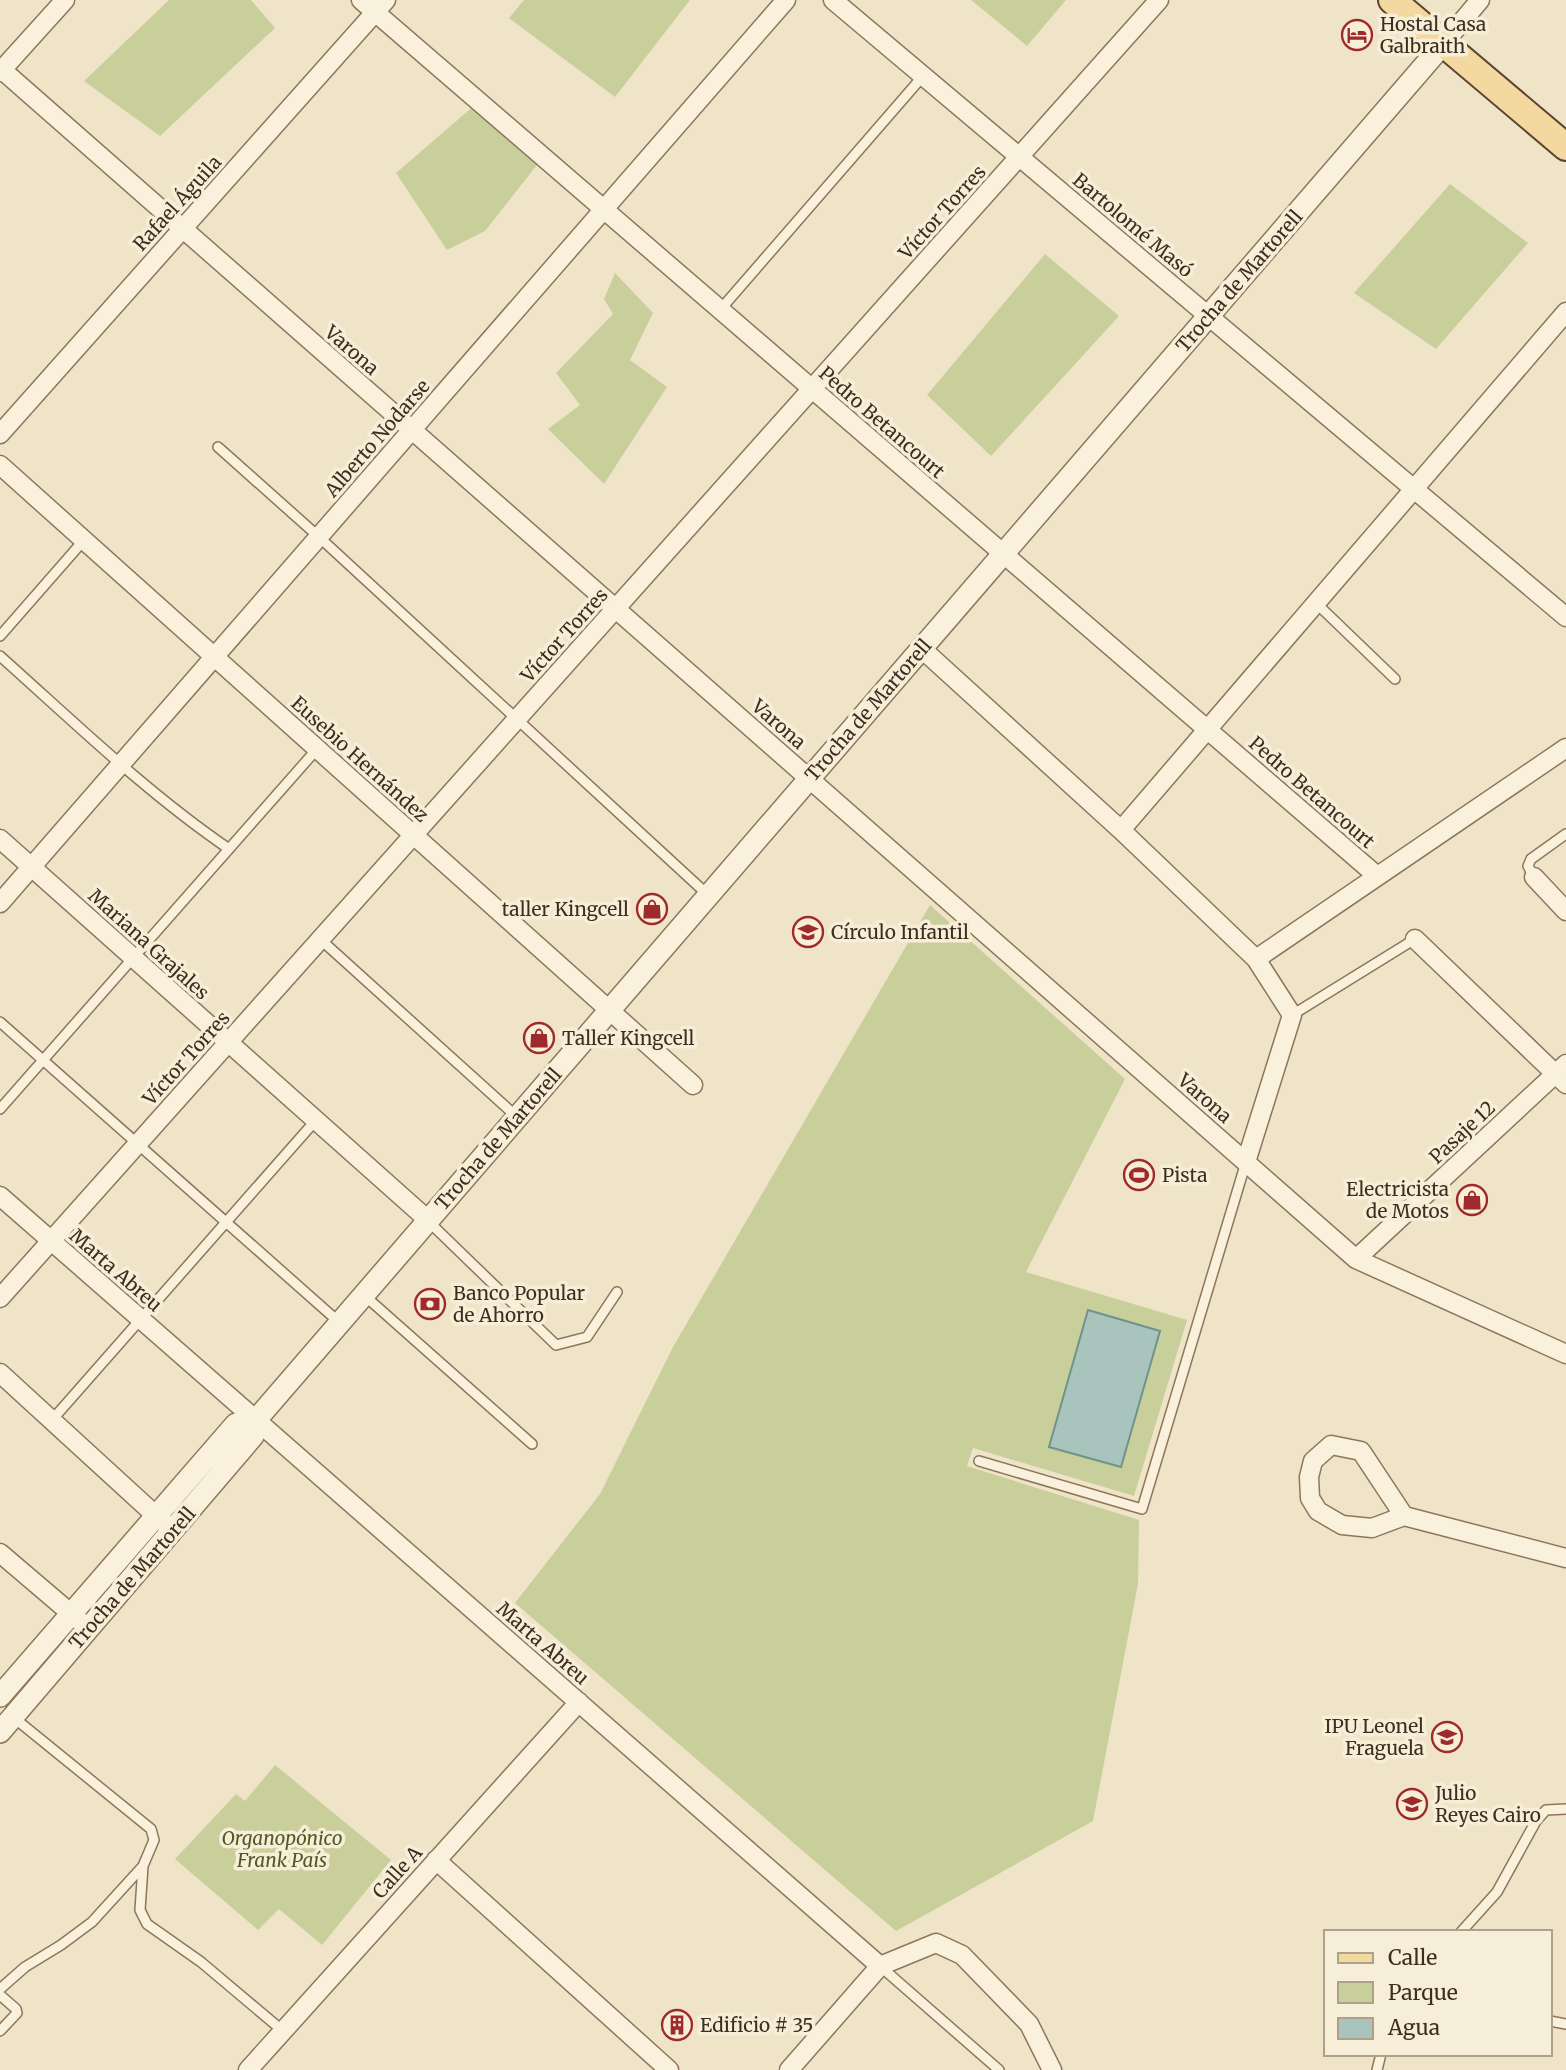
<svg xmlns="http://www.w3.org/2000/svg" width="1566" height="2070" viewBox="0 0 1566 2070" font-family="Merriweather,serif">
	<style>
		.green { fill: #c9cf9b }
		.water { fill: #a9c4bc; stroke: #6f938a; stroke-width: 2 }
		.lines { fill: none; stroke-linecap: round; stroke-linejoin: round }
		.service-casing { stroke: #8d765c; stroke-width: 12 }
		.minor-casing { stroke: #8d765c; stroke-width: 21 }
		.tertiary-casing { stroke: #8d765c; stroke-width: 24 }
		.primary-casing { stroke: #5b4430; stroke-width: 30 }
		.service { stroke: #faf1dc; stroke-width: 9 }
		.minor { stroke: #faf1dc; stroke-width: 18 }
		.tertiary { stroke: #faf1dc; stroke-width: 21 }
		.primary { stroke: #f3d9a0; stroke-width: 26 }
		.labels { text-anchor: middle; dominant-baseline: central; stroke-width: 7; stroke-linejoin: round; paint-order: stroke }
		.poi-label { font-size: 19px; fill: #3d2e20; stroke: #f7eed8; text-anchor: start }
		.street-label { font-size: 19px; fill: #3d2e20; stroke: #f7eed8 }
		.park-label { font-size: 19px; font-style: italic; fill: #4d5a26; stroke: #f7eed8 }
	</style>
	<rect width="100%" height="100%" fill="#f0e4c8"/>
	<!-- green -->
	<path class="green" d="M169,0h82l24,28 -115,108 -76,-55z
		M524,0h166l-75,97 -106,-79z
		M971,0h95l-39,46z
		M476,104l64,57 -55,70 -38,19 -51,-77z
		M1450,184l78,59 -92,106 -82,-56z
		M1045,254l74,62 -128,140 -64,-61z
		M615,273l38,40 -23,47 37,27 -63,97 -56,-55 32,-24 -24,-32 57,-59 -9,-15z
		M930,905l195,174 -99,193 161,48 -53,176 -161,-48 -6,18 172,54 -1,64 -45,237 -197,110 -381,-328 85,-109 73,-147z
		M275,1765l116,95 -69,85 -43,-36 -21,21 -83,-71 61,-65 9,7z"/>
	<!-- water -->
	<path class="water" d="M1088,1310l72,21 -39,136 -72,-20z"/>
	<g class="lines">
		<!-- service casing -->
		<g class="service-casing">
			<path id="service" d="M720,310l203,-234
				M218,447l101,90 389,358
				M1316,603l79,76
				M0,636l84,-96
				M0,656c74,66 147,137 229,193
				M1534,877l-6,-11 3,-7 35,-25
				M320,939l197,178
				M1292,1015l123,-76
				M0,1022l340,301
				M0,1109l317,-360
				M428,1221l128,124 31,-8 30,-45
				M365,1296l167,148
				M52,1420l264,-300
				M979,1461l163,48 104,-347
				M13,1717l138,112 3,11 -11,26 -3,44 7,14 54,38 82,69
				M1461,1932l36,-40 39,-71 10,-11 20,-1
				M880,1966l119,104
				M0,1989l25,-22 36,-22 31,-23 51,-56
				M0,1995l16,14 1,4 -17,18
				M1550,2021l16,3
				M1377,2070l4,-16"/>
		</g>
		<!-- minor casing -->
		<g class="minor-casing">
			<path id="minor" d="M361,0l1015,875
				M833,0l733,617
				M1444,43l36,-43
				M0,68l1356,1191 210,95
				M0,72l65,-72
				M0,434l386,-434
				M0,465l693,620
				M921,648l200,182 135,129 36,56 -46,147
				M1121,830l445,-518
				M0,839l428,381
				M1534,877l32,34
				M0,903l786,-903
				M1415,939l151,145
				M1256,959l310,-211
				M0,1196l880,770
				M1356,1259l210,-195
				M0,1298l1159,-1298
				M0,1373l165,151
				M1404,1516l-43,-65 -30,-6 -18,16 -4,16 1,21 8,13 24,14 30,3 32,-12 162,42
				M0,1553l81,69
				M436,1860l233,210
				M248,2070l331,-368
				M789,2070l91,-104 56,-23 26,12 67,69 23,46"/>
		</g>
		<!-- tertiary casing -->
		<g class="tertiary-casing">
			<path id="tertiary" d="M0,1696l236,-272 20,-4
				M0,1732l253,-296 3,-16 1188,-1377"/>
		</g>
		<!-- primary casing -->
		<g class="primary-casing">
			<path id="primary" d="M1392,0l174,147"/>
		</g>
		<!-- service -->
		<use href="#service" class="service"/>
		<!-- minor -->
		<use href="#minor" class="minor"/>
		<!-- tertiary -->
		<use href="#tertiary" class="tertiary"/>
		<!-- primary -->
		<use href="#primary" class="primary"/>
	</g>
	<!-- icons -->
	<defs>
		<g id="hotel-ring" transform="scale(1.575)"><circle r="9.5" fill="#f7eed8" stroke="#9e2a2b" stroke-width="1.5"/><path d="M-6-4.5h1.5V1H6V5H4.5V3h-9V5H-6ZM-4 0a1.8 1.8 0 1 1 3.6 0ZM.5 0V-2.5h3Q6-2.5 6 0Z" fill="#9e2a2b"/></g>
		<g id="shop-ring" transform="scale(1.575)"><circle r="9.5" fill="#f7eed8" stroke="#9e2a2b" stroke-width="1.5"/><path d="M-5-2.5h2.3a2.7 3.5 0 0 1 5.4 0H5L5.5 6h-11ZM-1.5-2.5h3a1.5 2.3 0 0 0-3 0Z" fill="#9e2a2b"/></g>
		<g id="school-ring" transform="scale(1.575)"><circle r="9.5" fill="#f7eed8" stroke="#9e2a2b" stroke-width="1.5"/><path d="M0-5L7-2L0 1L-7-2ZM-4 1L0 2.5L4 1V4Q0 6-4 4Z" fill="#9e2a2b"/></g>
		<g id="stadium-ring" transform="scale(1.575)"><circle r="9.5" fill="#f7eed8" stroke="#9e2a2b" stroke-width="1.5"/><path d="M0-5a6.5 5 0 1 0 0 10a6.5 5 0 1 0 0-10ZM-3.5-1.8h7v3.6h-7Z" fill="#9e2a2b"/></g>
		<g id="bank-ring" transform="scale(1.575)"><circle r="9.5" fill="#f7eed8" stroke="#9e2a2b" stroke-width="1.5"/><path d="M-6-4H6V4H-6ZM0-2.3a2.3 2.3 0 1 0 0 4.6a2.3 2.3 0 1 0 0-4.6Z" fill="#9e2a2b"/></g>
		<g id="building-ring" transform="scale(1.575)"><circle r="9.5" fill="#f7eed8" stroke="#9e2a2b" stroke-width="1.5"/><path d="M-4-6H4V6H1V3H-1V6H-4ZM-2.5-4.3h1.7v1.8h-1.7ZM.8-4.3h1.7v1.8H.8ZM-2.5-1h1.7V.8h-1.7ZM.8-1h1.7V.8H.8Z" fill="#9e2a2b"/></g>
	</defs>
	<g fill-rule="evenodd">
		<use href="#hotel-ring" x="1357" y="35"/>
		<use href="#shop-ring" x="652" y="909"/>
		<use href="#school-ring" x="808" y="932"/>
		<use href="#shop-ring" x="539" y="1038"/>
		<use href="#stadium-ring" x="1139" y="1175"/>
		<use href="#shop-ring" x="1472" y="1200"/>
		<use href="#bank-ring" x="430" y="1304"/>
		<use href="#school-ring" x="1447" y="1737"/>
		<use href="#school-ring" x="1412" y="1804"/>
		<use href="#building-ring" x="677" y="2025"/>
	</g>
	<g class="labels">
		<!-- poi labels -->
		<g class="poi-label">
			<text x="1380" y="24">Hostal Casa<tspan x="1380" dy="22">Galbraith</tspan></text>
			<text x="629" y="909" text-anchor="end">taller Kingcell</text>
			<text x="831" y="932">Círculo Infantil</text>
			<text x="562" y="1038">Taller Kingcell</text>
			<text x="1162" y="1175">Pista</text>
			<text x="1449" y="1189" text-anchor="end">Electricista<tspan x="1449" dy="22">de Motos</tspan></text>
			<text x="453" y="1293">Banco Popular<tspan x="453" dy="22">de Ahorro</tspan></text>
			<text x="1424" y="1726" text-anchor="end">IPU Leonel<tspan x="1424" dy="22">Fraguela</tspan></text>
			<text x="1435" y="1793">Julio<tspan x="1435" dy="22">Reyes Cairo</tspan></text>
			<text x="700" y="2025">Edificio # 35</text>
		</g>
		<!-- street labels -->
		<g class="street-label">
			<text transform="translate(177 203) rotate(-48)">Rafael Águila</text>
			<text transform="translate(942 212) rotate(-48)">Víctor Torres</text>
			<text transform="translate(1133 225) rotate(40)">Bartolomé Masó</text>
			<text transform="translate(1239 281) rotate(-49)">Trocha de Martorell</text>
			<text transform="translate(352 350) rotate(41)">Varona</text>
			<text transform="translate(882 422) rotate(41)">Pedro Betancourt</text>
			<text transform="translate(377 438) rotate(-49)">Alberto Nodarse</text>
			<text transform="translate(564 635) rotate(-48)">Víctor Torres</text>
			<text transform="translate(868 710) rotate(-49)">Trocha de Martorell</text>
			<text transform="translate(779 724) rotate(41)">Varona</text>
			<text transform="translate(360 759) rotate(42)">Eusebio Hernández</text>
			<text transform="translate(1312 792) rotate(41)">Pedro Betancourt</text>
			<text transform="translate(149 944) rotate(42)">Mariana Grajales</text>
			<text transform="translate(186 1058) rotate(-48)">Víctor Torres</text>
			<text transform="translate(1205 1098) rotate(41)">Varona</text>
			<text transform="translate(1462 1132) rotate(-43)">Pasaje 12</text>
			<text transform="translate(498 1139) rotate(-49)">Trocha de Martorell</text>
			<text transform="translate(116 1270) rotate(41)">Marta Abreu</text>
			<text transform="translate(132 1578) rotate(-49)">Trocha de Martorell</text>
			<text transform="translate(543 1643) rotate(41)">Marta Abreu</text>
			<text transform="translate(397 1872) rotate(-48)">Calle A</text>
		</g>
		<!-- park labels -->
		<g class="park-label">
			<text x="282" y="1838">Organopónico<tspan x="282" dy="22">Frank País</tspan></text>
		</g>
	</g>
	<!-- legend -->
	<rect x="1324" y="1930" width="228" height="126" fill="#f7eed8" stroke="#ada18e" stroke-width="2"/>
	<rect x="1338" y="1953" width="35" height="10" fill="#f3d9a0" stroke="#ada18e" stroke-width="2"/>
	<text x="1388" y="1965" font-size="21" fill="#3d2e20">Calle</text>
	<rect x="1338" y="1982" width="35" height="21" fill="#c9cf9b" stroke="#ada18e" stroke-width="2"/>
	<text x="1388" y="2000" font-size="21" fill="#3d2e20">Parque</text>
	<rect x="1338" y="2018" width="35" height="21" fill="#a9c4bc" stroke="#ada18e" stroke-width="2"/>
	<text x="1388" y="2035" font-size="21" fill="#3d2e20">Agua</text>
</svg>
